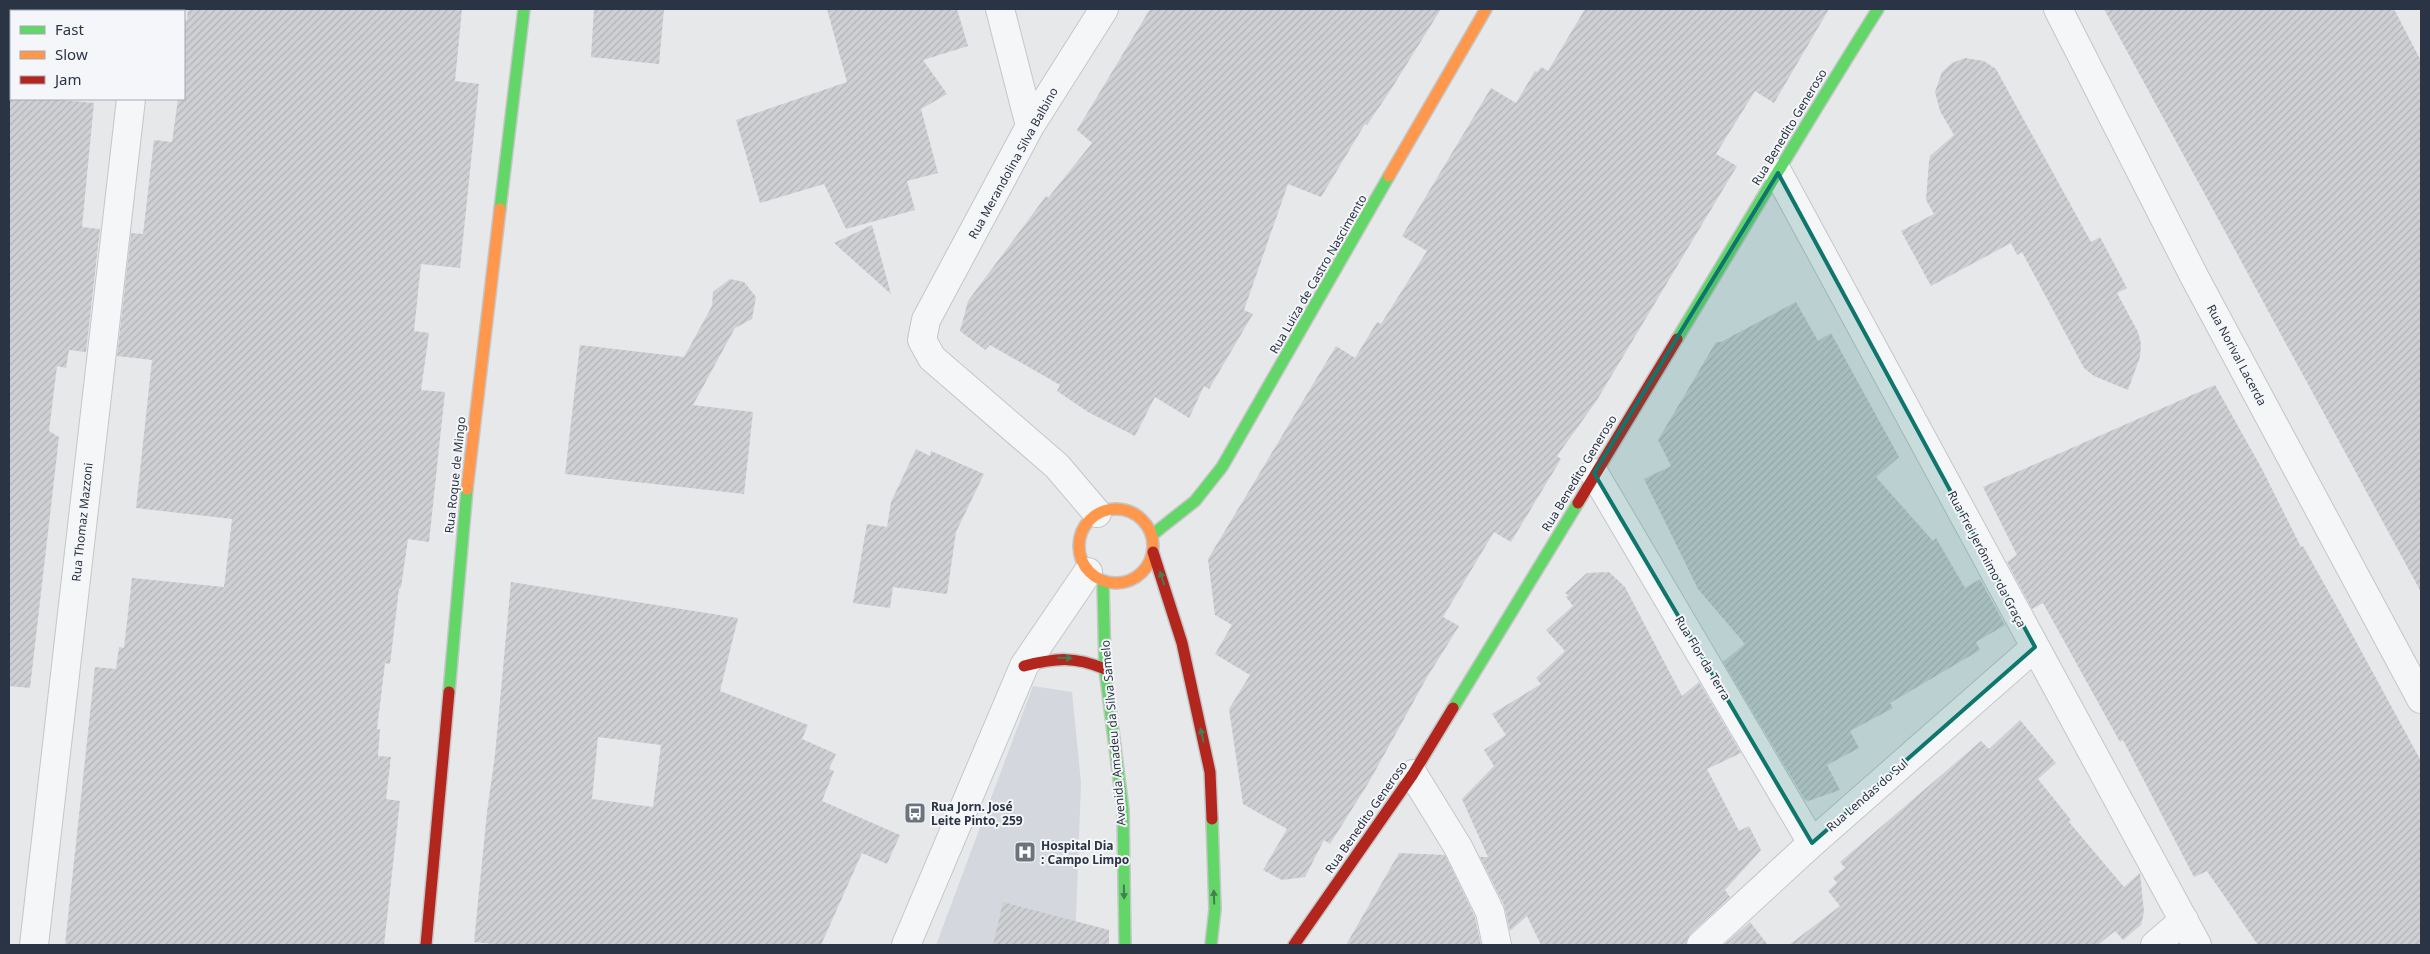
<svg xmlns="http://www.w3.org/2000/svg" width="2430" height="954" viewBox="0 0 2430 954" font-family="'Noto Sans',sans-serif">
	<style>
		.built { fill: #d4d7dd }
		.building { fill: url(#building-hatch); fill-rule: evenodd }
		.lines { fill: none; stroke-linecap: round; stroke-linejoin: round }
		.street-casing { stroke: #c4c6c8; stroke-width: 30 }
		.fast-casing { stroke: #c4c6c8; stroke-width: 14 }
		.slow-casing { stroke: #c4c6c8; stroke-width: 14 }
		.jam-casing { stroke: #c4c6c8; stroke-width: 14 }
		.street { stroke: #f5f6f7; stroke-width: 28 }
		.fast { stroke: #63d668; stroke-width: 11 }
		.slow { stroke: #ff974d; stroke-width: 11 }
		.jam { stroke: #b3261e; stroke-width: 11 }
		.oneway { fill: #447d55 }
		.marked { fill: #0f766e; fill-opacity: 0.2; stroke: #0f766e; stroke-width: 4; stroke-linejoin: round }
		.labels { text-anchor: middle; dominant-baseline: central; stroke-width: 4; stroke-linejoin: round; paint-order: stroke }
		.street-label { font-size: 12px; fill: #2b3445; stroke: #f4f6f9 }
		.poi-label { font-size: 12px; font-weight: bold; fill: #2b3445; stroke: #f4f6f9; text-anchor: start }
	</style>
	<defs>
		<pattern id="building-hatch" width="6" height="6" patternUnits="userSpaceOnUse" patternTransform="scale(1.25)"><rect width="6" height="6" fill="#ced0d3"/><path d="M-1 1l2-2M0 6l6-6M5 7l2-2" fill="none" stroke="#b1b3b6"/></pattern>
	</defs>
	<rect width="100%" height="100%" fill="#e6e8ea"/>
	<!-- built -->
	<path class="built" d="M1033,686l39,6 9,91 -6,162h-139z"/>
	<!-- building -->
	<path class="building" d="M188,9h274l-7,72 24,3 -19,184 -39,-4 -7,67 15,2 -8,57 24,2 -16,150 -21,-3 -7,48 -2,2 -9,75 -5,-1 -8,66h3l-2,27 13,1 -5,42 14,2 -16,144h-319l30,-278 21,2 3,-22 5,1 8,-70 92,9 8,-68 -96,-11 16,-148 -35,-4 14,-123 12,1 11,-94 18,2 6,-43h6v-79h3z
		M594,9h70l-5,55 -68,-7z
		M827,9h130l11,37 -45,14 24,34 -26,15 17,64 -31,8 8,29 -69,19 -22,-45 -64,19 -24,-83 111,-38z
		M1150,9h291l-51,82 -23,34 -2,-1 -44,73 -33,-13 -44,126 9,4 -44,75 -5,-3 -15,32 -34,-21 -20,39 -47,-24 -31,-21 3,-6 -70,-40 -5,5 -25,-19 8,-30 78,-105 2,2 44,-55 -15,-13z
		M1585,9h244l-55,94 -19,-12 -39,63 21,12 -140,234 -40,56 4,3 -50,83 -17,-10 -51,85 16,9 -33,53 -57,103 -39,62 -6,-4 -19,37 -23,3 -19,-10 24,-41 -44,-25 -14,-95 21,-34 -35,-21 17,-29 -17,-10 -7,-56 128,-213 19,12 22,-36 4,2 46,-73 -25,-15 89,-148 25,15 19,-32 2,1 4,-5 7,4z
		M2104,9h290l27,52v531z
		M1965,58l19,3 12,8 95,173 9,-5 27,51 -10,5 21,39 3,12 -1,13 -12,33 -34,-14 -10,-8 -62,-116 -5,3 -6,-12 -80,43 -30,-55 33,-17 -8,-14 3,-38 1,-6 24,-21 -14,-24 -5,-19 7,-20 10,-9z
		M9,99h42l43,4 -12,124 18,2 -14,123 -17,-2 -3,18 -9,-2 -8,65 10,6 -29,251 -21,-2z
		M872,225l19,69 -57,-51z
		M730,279l14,3 12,15 -4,22 -17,9 -42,77 60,7 -9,82 -179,-20 15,-129 104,12 28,-51 1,-14z
		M1796,302l22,39 13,-8 68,124 -23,20 57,64 3,-3 29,50 15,-9 25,46 -29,17 4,8 -90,53 3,5 -43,23 9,17 -32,17 13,25 -32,11 -3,-1 -82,-138 22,-18 -47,-55 -54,-110 27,-13 -13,-26 58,-98h5z
		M2215,385l47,84 39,78 2,-1 38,68 80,147v184h-163l-51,-74 -13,6 -71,-137 -3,2 -77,-139 -11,6 -25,-47 10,-7 -34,-68z
		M916,449l14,7 1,-5 53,23 -28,58 -9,62 -54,-7 -3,21 -37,-5 14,-79 20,3 4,-25z
		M1609,572l16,15 57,109 17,-14 42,71 -34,16 32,62 10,-5 12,24 -36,40 5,7 -40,37 -4,11h-145l-14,-29 -17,15 -6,-26 -24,-48h8l-26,-58 32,-33 -10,-16 22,-15 -14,-21 49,-30 -5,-6 29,-27 -19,-21 27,-24 -7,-9 2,-2 -3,-2 22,-20z
		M511,582l227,36 -18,73 88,34 -6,14 34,15 -7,15 5,2 -12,30 78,34 -13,29 -25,-11 -41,92h-318l-29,-3 13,-130 8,-57zM598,737l63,8 -8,62 -61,-8z
		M2020,720l36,43 -18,16 33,41 -2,2 55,65 16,-14 4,39 -3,13 -18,15 -8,-9 -17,14h-309l51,-39 -12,-15 9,-8 -4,-5 12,-10 -5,-6 141,-121 8,8z
		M1399,853l46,2 30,62 6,28h-135z
		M1003,902l106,28v15h-116z
		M1750,922l18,23h-44z"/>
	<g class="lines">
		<!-- street casing -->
		<g class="street-casing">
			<path id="street" d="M1000,9l30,117
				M2058,9l137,269 226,421
				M141,11l1,-2
				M1778,173l419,772
				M1594,473l218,370
				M1097,513l-40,-47 -125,-108 -10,-18 4,-20 104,-194 74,-117
				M1413,774l45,73 32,65 7,33
				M34,945l97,-846
				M906,945l118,-279 64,-94
				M1701,945l111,-102 223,-196
				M2155,945l29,-25"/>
		</g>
		<!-- fast casing -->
		<g class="fast-casing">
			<path id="fast" d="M500,209l24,-200
				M1677,339c67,-110 132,-221 201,-330
				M1152,535l43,-34 27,-34 167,-291
				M1103,582l2,87 18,141 2,135
				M449,692l18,-203
				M1453,708l125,-205
				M1211,945l4,-36 -3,-90"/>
		</g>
		<!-- slow casing -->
		<g class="slow-casing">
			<path id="slow" d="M1389,176l97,-167
				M467,489l33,-280
				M1079 546a37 37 0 1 1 74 0a37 37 0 1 1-74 0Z"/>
		</g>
		<!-- jam casing -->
		<g class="jam-casing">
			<path id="jam" d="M1578,503l99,-164
				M1153,552l29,91 28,129 2,47
				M1024,666c32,-8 50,-10 81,3
				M426,945l23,-253
				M1294,945l119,-171 40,-66"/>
		</g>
		<!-- street -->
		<use href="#street" class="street"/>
		<!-- fast -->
		<use href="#fast" class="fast"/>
		<!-- slow -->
		<use href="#slow" class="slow"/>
		<!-- jam -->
		<use href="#jam" class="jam"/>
	</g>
	<!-- one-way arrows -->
	<defs><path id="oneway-solid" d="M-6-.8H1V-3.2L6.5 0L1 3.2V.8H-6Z" transform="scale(1.25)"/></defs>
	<g class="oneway">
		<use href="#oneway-solid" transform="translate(1162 578) rotate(-108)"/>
		<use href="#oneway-solid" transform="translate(1065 658) rotate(1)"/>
		<use href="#oneway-solid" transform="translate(1202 735) rotate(-102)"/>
		<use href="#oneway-solid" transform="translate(1124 892) rotate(89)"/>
		<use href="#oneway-solid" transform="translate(1214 897) rotate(-92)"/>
	</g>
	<!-- marked area -->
	<path class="marked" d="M1778,173l257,474 -223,196 -218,-370z"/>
	<!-- icons -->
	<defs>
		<g id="bus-square" transform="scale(1.125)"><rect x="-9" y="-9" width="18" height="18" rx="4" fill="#6c737f" stroke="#f4f6f9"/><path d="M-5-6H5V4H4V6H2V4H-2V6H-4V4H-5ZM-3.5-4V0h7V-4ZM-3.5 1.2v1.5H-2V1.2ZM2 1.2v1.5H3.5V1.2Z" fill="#fff"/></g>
		<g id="hospital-square" transform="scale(1.125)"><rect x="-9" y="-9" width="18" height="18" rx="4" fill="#6c737f" stroke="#f4f6f9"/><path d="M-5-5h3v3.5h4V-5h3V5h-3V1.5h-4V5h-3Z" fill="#fff"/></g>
	</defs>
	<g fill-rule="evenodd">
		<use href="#bus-square" x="915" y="813"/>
		<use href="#hospital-square" x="1025" y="852"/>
	</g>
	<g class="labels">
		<!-- street labels -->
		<g class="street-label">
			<text transform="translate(1789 127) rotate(-59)">Rua Benedito Generoso</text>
			<text transform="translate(1013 163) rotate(-61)">Rua Merandolina Silva Balbino</text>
			<text transform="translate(1318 274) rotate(-60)">Rua Luiza de Castro Nascimento</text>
			<text transform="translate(2237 355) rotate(62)">Rua Norival Lacerda</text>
			<text transform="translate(1579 473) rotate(-59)">Rua Benedito Generoso</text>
			<text transform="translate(455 475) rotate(-84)">Rua Roque de Mingo</text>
			<text transform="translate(82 522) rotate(-84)">Rua Thomaz Mazzoni</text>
			<text transform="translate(1987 559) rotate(62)">Rua Frei Jerônimo da Graça</text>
			<text transform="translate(1703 658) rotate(59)">Rua Flor da Terra</text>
			<text transform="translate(1113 733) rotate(-95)">Avenida Amadeu da Silva Samelo</text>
			<text transform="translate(1867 795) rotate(-41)">Rua Lendas do Sul</text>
			<text transform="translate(1366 817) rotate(-55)">Rua Benedito Generoso</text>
		</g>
		<!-- poi labels -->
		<g class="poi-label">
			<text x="931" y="806">Rua Jorn. José<tspan x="931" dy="14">Leite Pinto, 259</tspan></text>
			<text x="1041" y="845">Hospital Dia<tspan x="1041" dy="14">: Campo Limpo</tspan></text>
		</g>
	</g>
	<!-- border -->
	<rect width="2430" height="954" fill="none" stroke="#2b3445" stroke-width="20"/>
	<!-- legend -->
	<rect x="10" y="10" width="175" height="90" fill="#f4f6f9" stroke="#a4a8b1"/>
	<rect x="20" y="26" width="25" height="8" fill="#63d668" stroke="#a4a8b1"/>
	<text x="55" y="35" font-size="15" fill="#2b3445">Fast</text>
	<rect x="20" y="51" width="25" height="8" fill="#ff974d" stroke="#a4a8b1"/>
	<text x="55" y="60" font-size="15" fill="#2b3445">Slow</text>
	<rect x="20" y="76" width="25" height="8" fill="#b3261e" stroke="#a4a8b1"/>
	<text x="55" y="85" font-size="15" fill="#2b3445">Jam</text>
</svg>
